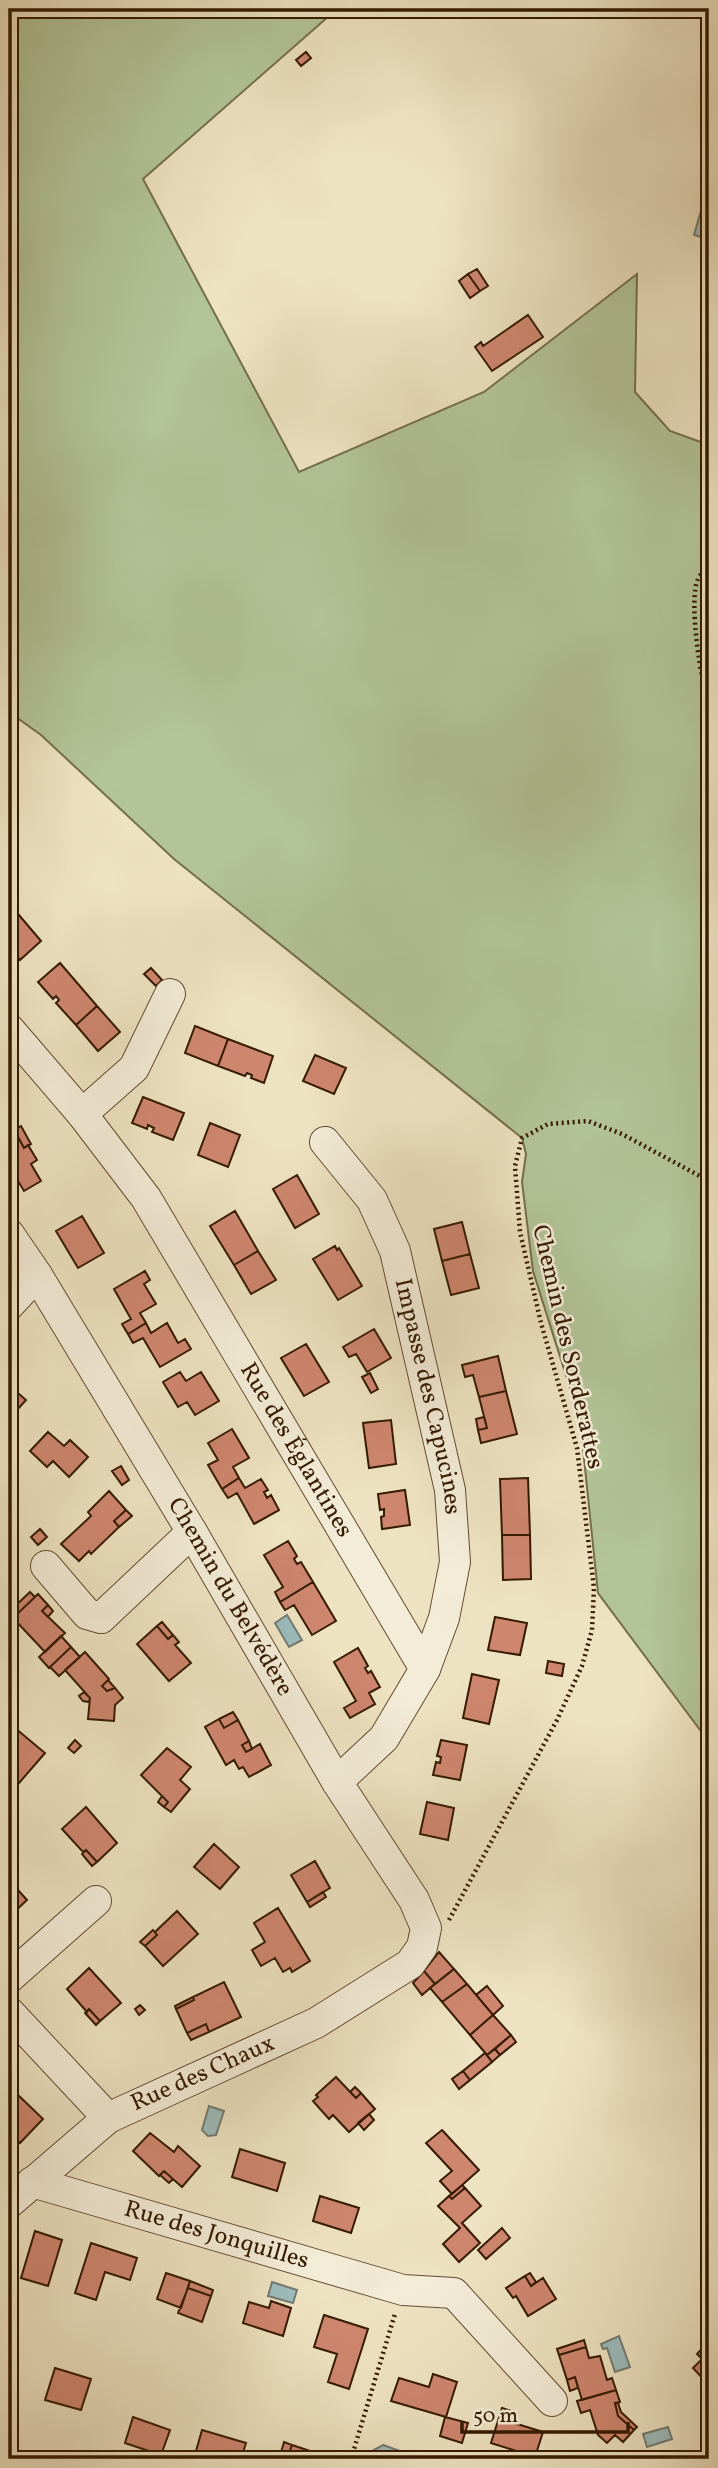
<svg xmlns="http://www.w3.org/2000/svg" width="718" height="2468" viewBox="0 0 718 2468" font-family="Vollkorn,serif">
	<style>
		.green { fill: #b2c498; stroke: #746f4c; stroke-width: 2 }
		.water { fill: #9cbcbc; stroke: #737b71; stroke-width: 2 }
		.building { fill: #ce866f; stroke: #351a00; stroke-width: 2 }
		.lines { fill: none; stroke-linecap: round; stroke-linejoin: round }
		.minor-casing { stroke: #634c30; stroke-width: 32 }
		.path { stroke: #351a00; stroke-width: 4.5; stroke-dasharray: 2 3.5; stroke-linecap: butt }
		.minor { stroke: #f3ecd7; stroke-width: 30 }
		.labels { text-anchor: middle; dominant-baseline: central; stroke-width: 5; stroke-linejoin: round; paint-order: stroke }
		.street-label { font-size: 24px; fill: #351a00; stroke: #f3ecd7 }
	</style>
	<rect width="100%" height="100%" fill="#ede2c1"/>
	<filter id="stains"><feTurbulence type="fractalNoise" baseFrequency=".00286" numOctaves="4"/><feColorMatrix values="0 0 0 0 .2 0 0 0 0 .09 0 0 0 0 .02 0 0 0 .5 -.17"/></filter>
	<radialGradient id="worn" r=".72"><stop offset=".6" stop-color="#630" stop-opacity="0"/><stop offset="1" stop-color="#630" stop-opacity=".3"/></radialGradient>
	<!-- green -->
	<path class="green" d="M9,9h328l-194,170 156,293 185,-80 153,-118 -2,118 35,39 39,14v1297l-111,-149 -18,-173 -47,-149 -11,-89 4,-28 -4,-16 -348,-279 -133,-124 -32,-23z"/>
	<!-- water -->
	<path class="water" d="M706,193h3v46l-15,-4z
		M287,1615l15,25 -13,7 -14,-24z
		M209,2106l15,5 -8,24 -8,1 -6,-6z
		M272,2282l25,8 -4,13 -25,-7z
		M619,2336l11,31 -15,5 -8,-24 -4,1 -2,-5z
		M668,2427l4,12 -25,8 -4,-13z
		M383,2445l23,8 -2,6h-28l-4,-8z"/>
	<!-- building -->
	<path class="building" d="M306,52l5,6 -10,8 -5,-6z
		M477,269l11,17 -8,5 -12,-17z
		M468,274l12,17 -10,7 -11,-17z
		M528,315l15,22 -51,34 -17,-24 6,-5 2,4z
		M9,787l7,8 -7,6z
		M13,908l28,33 -21,19 -11,-14v-35z
		M60,963l37,43 -21,19 -20,-22 3,-3 -3,-4 -3,3 -15,-17z
		M151,968l11,12 -6,6 -12,-12z
		M97,1006l23,26 -22,19 -22,-26z
		M195,1026l33,13 -10,27 -33,-13z
		M228,1039l45,17 -9,27 -13,-5 1,-3 -5,-2 -2,3 -27,-10z
		M315,1055l31,13 -12,26 -31,-13z
		M143,1097l41,16 -11,27 -21,-8 2,-4 -6,-3 -1,4 -15,-6z
		M210,1123l30,12 -12,32 -30,-12z
		M21,1126l10,18 -7,4 -10,-18z
		M16,1133l8,15 4,-3 9,15 -6,4 10,17 -17,10 -15,-25v-29z
		M297,1175l22,39 -24,14 -22,-39z
		M235,1211l23,40 -24,14 -24,-39z
		M82,1216l22,37 -26,15 -22,-37z
		M462,1222l8,32 -28,7 -8,-32z
		M335,1246l2,4 2,-2 23,38 -24,14 -25,-41z
		M258,1251l18,29 -25,14 -17,-29z
		M470,1254l9,34 -28,7 -9,-34z
		M145,1271l5,9 -6,4 12,20 -16,9 6,10 -18,11 -6,-10 9,-5 -17,-30z
		M146,1323l5,10 16,-10 11,20 7,-4 6,10 -31,18 -17,-29 -10,5 -5,-9z
		M374,1329l17,29 -24,14 -11,-18 -7,3 -6,-10z
		M306,1344l23,38 -25,14 -23,-38z
		M498,1356l8,35 -27,6 -6,-22 -8,2 -3,-12z
		M180,1372l6,9 15,-9 18,29 -24,14 -8,-13 -9,5 -15,-25z
		M370,1373l8,16 -7,4 -9,-16z
		M9,1375l7,7 -5,5 15,13 -17,19z
		M506,1391l11,43 -36,9 -3,-13 9,-2 -8,-31z
		M484,1417l3,11 -9,2 -2,-11z
		M391,1420l5,44 -27,4 -6,-45z
		M232,1429l17,29 -16,9 6,11 -17,11 -14,-24 10,-5 -10,-17z
		M48,1432l16,14 6,-6 18,17 -19,20 -16,-16 -6,6 -17,-16z
		M121,1466l8,14 -7,5 -10,-14z
		M239,1478l6,10 16,-9 7,11 -4,2 3,6 4,-3 8,15 -25,14 -17,-31 -9,5 -6,-9z
		M528,1478l2,57h-28l-2,-56z
		M405,1490l5,35 -28,4 -1,-12 3,-1v-7l-4,1 -2,-16z
		M109,1491l17,19 -12,11 5,6 -28,27 -2,-3 -10,10 -18,-17 30,-28 -3,-4z
		M126,1510l6,6 -13,11 -5,-6z
		M40,1529l7,8 -9,8 -7,-8z
		M502,1535h28l1,44 -28,1z
		M288,1541l9,15 -3,3 3,5 4,-2 12,20 -33,20 -5,-10 8,-5 -19,-32z
		M313,1582l23,39 -24,14 -18,-30 -9,5 -5,-8z
		M30,1592l5,5 -22,21 -4,-6z
		M38,1594l10,11 -6,6 23,22 -20,19 -32,-34z
		M48,1605l5,6 -5,6 -6,-6z
		M495,1617l32,6 -7,32 -32,-5z
		M162,1622l11,13 -5,4 -11,-13z
		M157,1626l11,13 5,-4 6,7 -4,3 16,18 -22,18 -32,-37z
		M61,1636l10,11 -22,21 -10,-11z
		M71,1647l9,10 -21,19 -9,-9z
		M358,1648l10,18 -3,2 3,5 3,-2 9,16 -11,6 6,11 -25,14 -6,-10 12,-7 -22,-39z
		M85,1652l24,27 -7,7 5,5 8,-3 8,10 -8,7 -1,16 -26,-2 2,-21 -25,-28z
		M548,1661l16,3 -2,12 -16,-3z
		M472,1674l27,6 -10,44 -26,-6z
		M108,1680l7,8 -8,3 -5,-5z
		M84,1692l6,6 -1,4 -6,-1 -4,-5z
		M233,1712l5,8 -14,8 -5,-9z
		M219,1719l5,9 14,-8 11,21 -7,4 4,7 14,-8 11,21 -22,12 -6,-10 -4,2 -5,-9 -8,5 -21,-38z
		M15,1728l30,25 -26,30 -10,-9 4,-6 -4,-4v-28z
		M75,1740l6,6 -7,7 -6,-5z
		M441,1740l26,5 -7,35 -27,-5 3,-13 4,1 1,-6 -4,-1z
		M249,1741l3,8 -6,3 -4,-7z
		M167,1748l24,19 -11,13 10,9 -19,23 -7,-5 4,-5 -27,-27z
		M162,1796l6,6 -4,5 -6,-5z
		M427,1802l27,6 -6,32 -28,-6z
		M86,1807l31,36 -20,19 -11,-12 -3,2 -21,-23z
		M214,1844l25,23 -19,22 -26,-22z
		M86,1850l11,12 -5,4 -10,-12z
		M315,1861l15,27 -23,14 -16,-27z
		M9,1880l18,20 -18,17z
		M323,1892l3,5 -16,10 -3,-5z
		M278,1908l32,53 -18,11 -2,-4 -7,4 -8,-14 -14,8 -9,-16 13,-8 -11,-19z
		M177,1911l21,23 -35,32 -18,-20 12,-11 -2,-3z
		M153,1930l4,5 -12,11 -5,-4z
		M439,1952l15,17 -19,15 -11,-13z
		M89,1968l32,35 -21,18 -11,-12 -2,3 -20,-23z
		M454,1969l13,15 -25,18 -12,-14z
		M424,1971l11,13 -13,11 -9,-12z
		M224,1982l17,35 -32,15 -3,-8 -19,9 -11,-24 18,-9 -1,-3z
		M467,1984l26,31 -23,20 -28,-33z
		M487,1986l16,20 -10,9 -17,-20z
		M193,1997l1,3 -18,9 -1,-3z
		M140,2005l5,5 -6,5 -4,-6z
		M89,2009l11,12 -4,4 -11,-12z
		M493,2015l18,20 -24,20 -17,-20z
		M206,2024l3,8 -18,8 -4,-7z
		M511,2035l5,7 -16,13 -5,-6z
		M495,2049l5,6 -8,7 -5,-7z
		M485,2053l7,9 -22,18 -7,-9z
		M463,2071l7,9 -11,9 -7,-10z
		M336,2077l20,21 5,-5 14,16 -26,23 -16,-17 -4,4 -16,-18 5,-4 -2,-2z
		M355,2087l6,6 -5,5 -6,-6z
		M16,2093l27,26 -23,24 -11,-10v-33z
		M369,2114l5,6 -10,10 -6,-7z
		M442,2130l37,40 -27,24 -12,-13 12,-10 -26,-28z
		M150,2133l24,19 4,-6 22,20 -18,21 -18,-16 -5,5 -26,-25z
		M240,2149l45,14 -8,28 -45,-14z
		M164,2171l9,8 -4,4 -9,-8z
		M462,2185l3,3 -13,11 -3,-3z
		M465,2188l16,18 -19,17 18,20 -21,19 -16,-18 17,-16 -22,-22 11,-10 3,3z
		M320,2196l39,12 -8,25 -38,-12z
		M502,2228l8,10 -24,21 -8,-9z
		M35,2231l27,9 -14,46 -27,-8z
		M91,2243l46,15 -7,22 -25,-8 -9,28 -21,-7z
		M166,2273l24,8 -9,27 -24,-9z
		M530,2273l6,9 -5,4 -6,-10z
		M525,2276l6,10 12,-8 13,21 -28,17 -12,-20 -3,2 -7,-10z
		M190,2281l23,9 -2,6 -23,-8z
		M188,2288l23,8 -9,26 -24,-9z
		M271,2301l20,7 -8,28 -40,-13 6,-21 20,6z
		M324,2315l44,14 -19,60 -21,-7 9,-28 -23,-7z
		M584,2340l2,7 -27,8 -2,-6z
		M708,2342l1,1v47l-4,-4 2,-3 -14,-15 9,-9 -5,-5z
		M586,2347l3,11 11,-2 7,24 5,-2 4,12 -34,10 -7,-23 -8,3 -8,-25z
		M55,2368l36,11 -10,31 -36,-10z
		M433,2374l24,8 -11,35 -55,-16 8,-23 30,9z
		M575,2377l3,11 -8,3 -3,-11z
		M616,2390l4,12 -5,1 3,13 16,14 -11,12 -8,-7 -8,8 -9,-8 -8,-25 -9,3 -4,-12z
		M615,2403h3l3,9 16,15 -3,3 -16,-14z
		M502,2408l15,5 -3,10 29,9 -8,25 -44,-14z
		M133,2417l37,13 -9,25 -36,-12z
		M445,2417l23,6 -6,20 -22,-7z
		M202,2430l44,13 -5,16 -47,-1z
		M284,2442l8,3 -5,14h-8z
		M292,2445l24,8 -2,6h-27z"/>
	<g class="lines">
		<!-- minor casing -->
		<g class="minor-casing">
			<g id="minor">
				<path id="s1" d="M9,1029l73,85 64,84 279,471 -41,69 -47,44"/>
				<path d="M82,1114l52,-46 36,-74"/>
				<path id="s2" d="M325,1142l47,58 23,51 55,239 5,72 -11,56 -19,51"/>
				<path id="s3" d="M9,1234l28,41 155,257 145,250 77,118 12,28 -4,19 -12,17 -94,59 -208,95 -99,85"/>
				<path d="M9,1305l28,-30"/>
				<path d="M46,1566l41,48 14,4 91,-86"/>
				<path d="M9,1978l87,-77"/>
				<path d="M9,2012l99,106"/>
				<path id="s4" d="M32,2182l371,108 51,3 98,108"/>
			</g>
		</g>
		<!-- path -->
		<path class="path" d="M709,567c-3,4 -10,8 -11,12 -10,21 3,104 11,127
			M449,1920l108,-200 25,-54 10,-36 2,-42 -17,-140 -36,-125 -21,-91 -5,-66 7,-28 26,-14 40,-3 34,13 87,47
			M351,2459l44,-145"/>
		<!-- minor -->
		<use href="#minor" class="minor"/>
	</g>
	<g class="labels">
		<!-- street labels -->
		<g class="street-label">
			<text transform="translate(567 1347) rotate(77)">Chemin des Sorderattes</text>
			<text stroke="none"><textPath href="#s2" startOffset="280">Impasse des Capucines</textPath></text>
			<text stroke="none"><textPath href="#s1" startOffset="511">Rue des Églantines</textPath></text>
			<text stroke="none"><textPath href="#s3" startOffset="425">Chemin du Belvédère</textPath></text>
			<text transform="translate(203 2074) rotate(-24)">Rue des Chaux</text>
			<text stroke="none"><textPath href="#s4" startOffset="192">Rue des Jonquilles</textPath></text>
		</g>
	</g>
	<!-- margin -->
	<rect width="718" height="2468" fill="none" stroke="#ede2c1" stroke-width="35"/>
	<rect x="10" y="10" width="697" height="2447" fill="none" stroke="#351a00" stroke-width="3.5"/>
	<rect x="18" y="18" width="683" height="2433" fill="none" stroke="#351a00" stroke-width="2"/>
	<!-- scale -->
	<path d="M462 2422v10h166v-10" fill="none" stroke="#351a00" stroke-width="3.5"/>
	<text x="473" y="2422" font-size="21" fill="#351a00" stroke="#f3ecd7" stroke-width="5" paint-order="stroke">50 m</text>
	<rect width="100%" height="100%" filter="url(#stains)"/>
	<rect width="100%" height="100%" fill="url(#worn)"/>
</svg>
